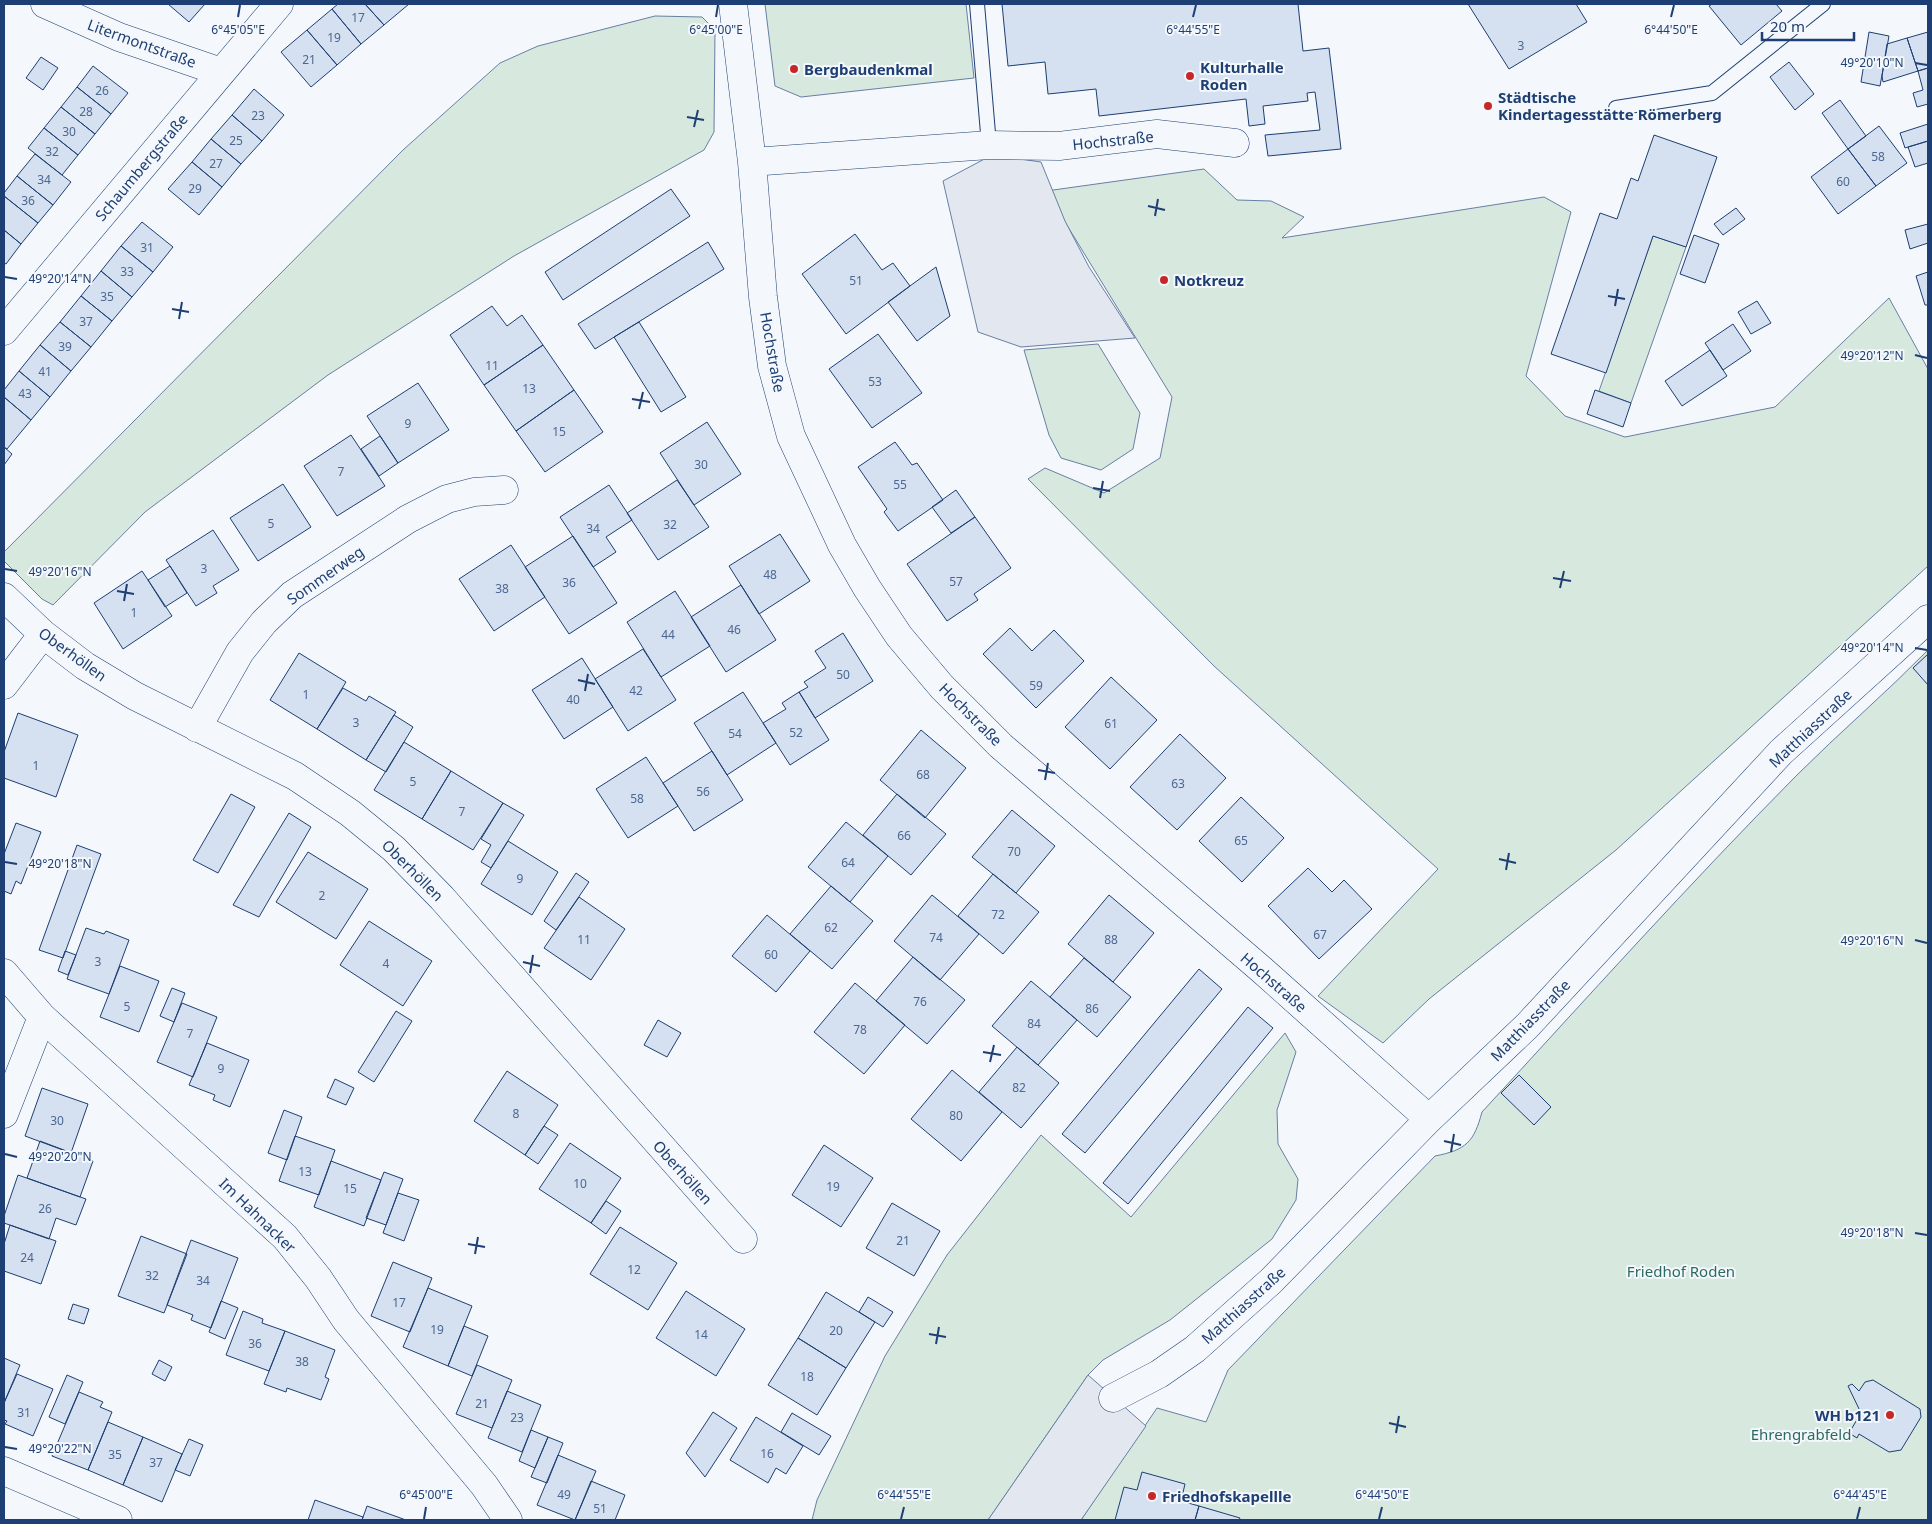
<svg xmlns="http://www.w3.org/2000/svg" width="1932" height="1524" viewBox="0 0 1932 1524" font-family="'Noto Sans',sans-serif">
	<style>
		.green { fill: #d7e8df; stroke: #687fa3 }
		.parking { fill: #e3e8f0; stroke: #687fa3 }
		.building { fill: #d5e0f0; stroke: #1d3f73 }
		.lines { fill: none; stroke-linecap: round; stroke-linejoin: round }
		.lane-casing { stroke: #1d3f73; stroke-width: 16 }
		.street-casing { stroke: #1d3f73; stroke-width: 29 }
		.lane { stroke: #f4f7fb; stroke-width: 14 }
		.street { stroke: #f4f7fb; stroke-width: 28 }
		.ticks { fill: none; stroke: #1d3f73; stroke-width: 2 }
		.poi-dot { fill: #c62828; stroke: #f4f7fb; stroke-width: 2 }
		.labels { text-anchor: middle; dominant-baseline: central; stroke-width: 4; stroke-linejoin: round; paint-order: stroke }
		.number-label { font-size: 12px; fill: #4b6792 }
		.street-label { font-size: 15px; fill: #1d3f73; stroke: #f4f7fb }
		.poi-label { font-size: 15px; font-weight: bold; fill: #1d3f73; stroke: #f4f7fb; text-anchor: start }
		.park-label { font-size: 15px; fill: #2c6c60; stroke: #f4f7fb }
		.ticks-label { font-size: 12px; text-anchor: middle; fill: #1d3f73; stroke: #f4f7fb; stroke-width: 4; stroke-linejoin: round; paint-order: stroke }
	</style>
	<rect width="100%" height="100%" fill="#f4f7fb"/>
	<!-- green -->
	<path class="green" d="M765,4h201l8,74 -173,19 -26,-11z
		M655,16l47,1 13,13 -1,102 -10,18 -190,106 -186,119 -183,137 -92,93 -11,-6 -38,-38v-9l399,-402 97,-87 38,-17z
		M1204,169l33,31 34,1 33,16 -22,21 262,-41 27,15 -45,164 39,40 60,21 150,-30 114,-109 39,71v197l-312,284 -187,149 -46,44 -65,-47 120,-127 -224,-203 -186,-187 17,-11 59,25 56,-35 12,-61 -126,-206z
		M1653,236l33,11 -55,156 -32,-12z
		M1098,344l42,69 -7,36 -32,21 -40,-12 -12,-23 -25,-85z
		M1928,650v870h-847l76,-112 49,14 22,-52 207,-214c31,-6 39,-14 47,-44 104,-113 207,-228 315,-337 43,-43 89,-82 131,-125z
		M1285,1033l11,19 -19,58 1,34 20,35 -2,21 -24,39 -102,81 -67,40 -15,15 -100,145h-176l5,-20 68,-144 62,-101 94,-120 90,82z"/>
	<!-- parking -->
	<path class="parking" d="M992,155l49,7 24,59 24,46 46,71 -114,9 -43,-15 -35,-151z
		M1088,1375l58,51 -65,94h-93z"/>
	<!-- building -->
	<path class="building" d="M168,4h37l-16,18z
		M338,4h27l19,21 -23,19 -29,-35z
		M365,4h44l-25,21z
		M1002,4h296l5,47 26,-3 12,101 -73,7 -3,-21 55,-5 -5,-38 -8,1 1,8 -45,5 2,18 -16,2 -3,-27 -147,17 -3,-27 -48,5 -3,-32 -37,4z
		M1468,4h108l11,18 -78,47z
		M1712,4h64l6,7 -41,34 -32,-39z
		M332,9l29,35 -24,21 -30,-35z
		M307,30l30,35 -26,22 -30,-35z
		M1869,32l20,4 -9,50 -19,-4z
		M1928,32v36l-10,3 -11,-33z
		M1907,38l11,33 -35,11 -1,-6 5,-32z
		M41,57l17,11 -15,22 -17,-12z
		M1789,62l25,32 -19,16 -25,-33z
		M93,66l35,27 -17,21 -34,-27z
		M1928,68v36l-11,3 -4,-14 10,-3 -5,-19z
		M77,87l34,27 -16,20 -34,-27z
		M254,89l30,26 -22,26 -30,-26z
		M1840,100l26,36 -18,13 -26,-36z
		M61,107l34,27 -17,21 -34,-27z
		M232,115l30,26 -21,23 -30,-25z
		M1928,124v17l-23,7 -5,-15z
		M1879,126l28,37 -31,23 -28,-37z
		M44,128l34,27 -16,20 -34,-27z
		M1654,135l63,22 -31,90 -33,-11 -47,137 -55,-19 49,-141 17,6 14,-41 7,3z
		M211,139l30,25 -19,23 -30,-25z
		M1928,141v22l-13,4 -7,-20z
		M1848,149l28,37 -38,28 -27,-37z
		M35,154l36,28 -18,23 -36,-29z
		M192,162l30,25 -23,28 -31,-26z
		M17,176l36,29 -15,18 -34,-27v-3z
		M671,189l19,27 -127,84 -18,-28z
		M4,196l34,27 -17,21 -17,-14z
		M1736,208l9,11 -22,16 -9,-11z
		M142,222l31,25 -20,25 -32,-26z
		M1928,224v19l-18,6 -5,-19z
		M4,230l17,14 -15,20 -2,-1z
		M855,234l27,36 11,-7 17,23 -64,48 -44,-60z
		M1694,235l25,9 -14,39 -25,-9z
		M708,242l16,27 -129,80 -17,-25z
		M121,246l32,26 -21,25 -31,-26z
		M936,267l14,49 -33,25 -29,-39z
		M101,271l31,26 -20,24 -31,-25z
		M1928,272v33h-3l-9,-29z
		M81,296l31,25 -21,26 -31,-25z
		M1757,301l14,22 -20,11 -13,-22z
		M492,306l15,20 15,-11 21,30 -59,40 -34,-50z
		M60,322l31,25 -20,24 -31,-26z
		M639,322l47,75 -25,15 -47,-75z
		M1733,324l18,27 -28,19 -18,-27z
		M878,334l44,59 -50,35 -43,-59z
		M40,345l31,26 -21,26 -31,-26z
		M543,345l31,45 -58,41 -32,-46z
		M1710,350l17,26 -45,30 -17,-25z
		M19,371l31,26 -19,23 -27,-23v-7z
		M418,383l31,47 -51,33 -31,-47z
		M574,390l29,42 -58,40 -29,-41z
		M1595,390l36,13 -8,24 -36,-13z
		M4,397l27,23 -24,29 -3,-2z
		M707,422l34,52 -47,31 -34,-52z
		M351,435l34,51 -48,30 -33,-50z
		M380,436l18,27 -19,13 -18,-27z
		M895,442l17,23 5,-2 26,37 -45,31 -14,-19 3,-3 -29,-42z
		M4,447l8,7 -8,11z
		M677,480l32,47 -51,33 -31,-47z
		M283,484l28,43 -53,34 -28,-43z
		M609,485l23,35 -26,17 10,15 -23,15 -33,-50z
		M956,490l19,27 -24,16 -19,-26z
		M975,517l36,51 -37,26 4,6 -31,21 -40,-57z
		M213,530l26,40 -26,16 4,7 -21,13 -30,-46z
		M780,534l30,47 -51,33 -30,-48z
		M573,536l44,67 -48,31 -44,-67z
		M511,545l34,52 -51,34 -35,-52z
		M170,566l17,27 -22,14 -17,-27z
		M142,571l30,45 -49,33 -29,-46z
		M741,585l35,55 -50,32 -35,-55z
		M675,591l35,55 -49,31 -34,-55z
		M1010,628l22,23 22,-21 30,31 -48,47 -53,-54z
		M843,633l30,48 -58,37 -16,-26 9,-5 -4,-5 22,-14 -11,-17z
		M643,649l33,51 -48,31 -33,-52z
		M299,653l47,29 -29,47 -47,-29z
		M1928,654v31l-15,-17z
		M582,658l31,49 -49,32 -32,-49z
		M1111,677l46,43 -47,49 -45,-42z
		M343,688l23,13 3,-5 27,16 -30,48 -49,-31z
		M743,692l33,51 -49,32 -33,-52z
		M799,692l30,48 -39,25 -27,-42 23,-14 -4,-6z
		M18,713l60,22 -22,62 -52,-19v-26z
		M394,715l19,12 -27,45 -20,-12z
		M921,730l45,38 -41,50 -45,-38z
		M1180,734l46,44 -49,52 -47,-43z
		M404,742l47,29 -29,48 -48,-29z
		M712,751l31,49 -49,31 -31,-48z
		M646,757l32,49 -50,32 -32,-49z
		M451,771l52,32 -30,47 -51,-31z
		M231,794l24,13 -37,66 -25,-13z
		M897,794l49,40 -35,41 -48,-40z
		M1241,797l43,41 -42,44 -43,-41z
		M503,803l21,12 -33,53 -10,-6 10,-17 -10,-6z
		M1012,810l43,36 -39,47 -44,-36z
		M289,813l22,14 -52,90 -26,-12z
		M846,822l42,34 -38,46 -42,-35z
		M16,823l25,9 -20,52 -5,-3 -5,13 -7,-3v-37z
		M508,841l50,31 -26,43 -51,-31z
		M77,845l24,9 -38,104 -24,-8z
		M308,852l60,37 -32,50 -60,-37z
		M1308,868l24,24 12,-12 28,29 -53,50 -51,-53z
		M576,873l13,9 -33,48 -12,-9z
		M993,874l46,38 -36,42 -45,-38z
		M831,886l42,35 -41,48 -42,-35z
		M932,895l47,39 -39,46 -46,-39z
		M1109,895l45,38 -41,49 -45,-38z
		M579,897l46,32 -34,51 -47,-32z
		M767,915l43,36 -34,41 -44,-36z
		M369,921l63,40 -29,45 -63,-41z
		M86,928l18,6 2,-3 23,9 -20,54 -42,-15z
		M65,951l11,4 -8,20 -10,-4z
		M913,957l52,43 -38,44 -51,-43z
		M1084,958l47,39 -34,40 -47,-40z
		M120,966l39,15 -20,51 -39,-15z
		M1199,969l23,20 -137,164 -23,-19z
		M1031,981l46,39 -39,45 -46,-39z
		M855,983l50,42 -41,49 -50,-42z
		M172,988l13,5 -11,29 -14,-6z
		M182,1003l35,14 -24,60 -36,-15z
		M1248,1007l25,21 -145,176 -25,-21z
		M396,1011l16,10 -38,61 -16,-10z
		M658,1020l23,13 -14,24 -23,-12z
		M207,1043l42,17 -19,47 -17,-7 2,-5 -26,-10z
		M1017,1047l42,36 -38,45 -42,-36z
		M952,1070l50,42 -41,49 -50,-42z
		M507,1071l51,34 -33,50 -51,-34z
		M1519,1075l32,32 -17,18 -33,-32z
		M335,1079l19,9 -8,17 -19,-8z
		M42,1088l46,16 -17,49 -46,-17z
		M284,1110l18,7 -15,43 -19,-7z
		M544,1126l14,9 -20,29 -13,-9z
		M295,1136l40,14 -16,45 -40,-14z
		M40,1141l53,20 -13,36 -53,-19z
		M570,1143l51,35 -30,45 -52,-34z
		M824,1145l49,33 -32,49 -49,-32z
		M331,1161l50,19 -17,46 -50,-19z
		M384,1172l19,7 -17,46 -20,-7z
		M18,1175l68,24 -10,26 -20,-7 -7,21 -45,-16v-7z
		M398,1193l21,7 -15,41 -21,-8z
		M606,1201l15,10 -15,23 -15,-11z
		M892,1203l48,28 -26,45 -48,-28z
		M10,1225l46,16 -15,43 -37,-13v-27z
		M620,1227l57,36 -29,47 -58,-36z
		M141,1236l46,18 -23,59 -46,-17z
		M191,1240l47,18 -27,70 -20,-8 2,-5 -26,-10z
		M393,1262l39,16 -22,54 -39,-16z
		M428,1288l44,18 -24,60 -45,-19z
		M686,1291l59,38 -29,47 -60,-38z
		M826,1292l49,30 -29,46 -48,-30z
		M868,1297l25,15 -10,15 -24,-15z
		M221,1301l17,7 -13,31 -16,-7z
		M73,1304l16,5 -5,15 -16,-5z
		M243,1311l20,8 -1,4 23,8 -16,40 -43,-16z
		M464,1326l24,10 -16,40 -24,-10z
		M285,1331l50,19 -10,27 4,2 -8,21 -34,-12 -1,4 -22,-8z
		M798,1338l48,30 -29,47 -49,-30z
		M4,1358l16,7 -16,38z
		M159,1360l13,7 -7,14 -13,-7z
		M477,1365l35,15 -20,48 -36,-14z
		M17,1374l36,15 -20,47 -28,-12 2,-3 -3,-1v-17z
		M67,1375l16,7 -18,42 -16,-7z
		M1873,1380l47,29 1,8 -20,33 -12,2 -30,-18 -2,4 -8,-5 12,-20 -13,-27 4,-2 7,7 6,-9z
		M507,1391l34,14 -19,47 -34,-14z
		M79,1392l24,10 -3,5 12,5 -24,58 -36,-14z
		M713,1412l24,16 -32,49 -19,-24z
		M792,1413l39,23 -12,19 -38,-23z
		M756,1417l47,29 -17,28 -10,-6 -8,15 -38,-23z
		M108,1422l35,15 -20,48 -35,-15z
		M531,1430l17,7 -13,31 -16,-7z
		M143,1437l39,17 -20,48 -39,-17z
		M548,1437l15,6 -16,40 -16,-6z
		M189,1439l14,6 -13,31 -15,-6z
		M558,1455l38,16 -21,49 -38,-15z
		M1142,1472l43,12 -4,17 18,5 -4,14h-80l9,-33 13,3z
		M591,1481l34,14 -10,25h-40z
		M315,1500l48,17 -1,3h-54z
		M367,1506l39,14h-44z
		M1199,1506l41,12 -1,2h-44z"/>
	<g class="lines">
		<!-- lane casing -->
		<g class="lane-casing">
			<path id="lane" d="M977,4l12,141
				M1616,108l96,-15 111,-89"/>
		</g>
		<!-- street casing -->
		<g class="street-casing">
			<path id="street" d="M45,4l74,33 102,35
				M733,4l19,158 11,135 9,69 19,70 51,109 25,43 32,48 43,51 59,59 261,224 167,149
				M752,162l237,-17 70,1 98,-12 78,9
				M4,331l275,-327
				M4,597l39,37 42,32 50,30 160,80 55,37 44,36 48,49 301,341
				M4,685l39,-51
				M197,728l43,-76 24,-30 28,-27 116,-76 39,-20 27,-7 30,-2
				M4,973l38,44 243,220 33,41 28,42 138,165 24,35
				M4,1114l38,-97
				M1113,1398l46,-24 36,-25 76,-68 158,-162 98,-93 254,-274 147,-133
				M4,1471l114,49"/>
		</g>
		<!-- lane -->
		<use href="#lane" class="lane"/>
		<!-- street -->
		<use href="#street" class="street"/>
	</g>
	<!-- ticks -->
	<path class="ticks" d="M238,17l2,-12M716,17l2,-12M1193,17l3,-12M1671,17l3,-12M1915,63l12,2M687,117l17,3M694,127l4,-17M1148,206l17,4M1155,216l3,-17M5,277l12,2M1608,296l17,3M1615,306l3,-17M172,309l17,3M179,319l3,-17M1915,355l12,3M632,399l18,3M639,409l4,-17M1093,488l17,3M1100,498l3,-17M5,569l12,2M1553,578l18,3M1560,588l4,-17M117,591l17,3M124,601l3,-17M1915,648l12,2M578,680l17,4M585,691l3,-17M1038,770l17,3M1045,780l3,-17M1499,859l17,4M5,862l12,2M1506,870l3,-17M1915,940l12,3M523,962l17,4M530,973l3,-18M983,1052l18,3M990,1062l4,-17M1444,1141l17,4M1451,1152l3,-18M5,1154l12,3M1915,1233l12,2M468,1244l17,3M475,1254l3,-17M929,1334l17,3M936,1344l3,-17M1389,1423l17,4M1396,1433l3,-17M5,1447l12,2M424,1519l2,-12M901,1519l3,-12M1379,1519l3,-12M1857,1519l3,-12"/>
	<!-- markers -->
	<g class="poi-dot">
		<circle cx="794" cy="69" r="5"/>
		<circle cx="1190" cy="76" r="5"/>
		<circle cx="1488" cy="106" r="5"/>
		<circle cx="1164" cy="280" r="5"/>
		<circle cx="1890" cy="1415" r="5"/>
		<circle cx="1152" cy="1496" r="5"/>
	</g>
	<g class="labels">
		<!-- number labels -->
		<g class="number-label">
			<text x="358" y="17">17</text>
			<text x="334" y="37">19</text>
			<text x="1521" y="45">3</text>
			<text x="309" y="59">21</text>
			<text x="102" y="90">26</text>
			<text x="86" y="111">28</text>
			<text x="258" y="115">23</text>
			<text x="69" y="131">30</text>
			<text x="236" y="140">25</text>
			<text x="52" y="151">32</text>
			<text x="1878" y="156">58</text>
			<text x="216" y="163">27</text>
			<text x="44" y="179">34</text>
			<text x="1843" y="181">60</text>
			<text x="195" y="188">29</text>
			<text x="28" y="200">36</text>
			<text x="147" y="247">31</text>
			<text x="127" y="271">33</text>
			<text x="856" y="280">51</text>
			<text x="107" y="296">35</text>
			<text x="86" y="321">37</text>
			<text x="65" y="346">39</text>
			<text x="492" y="365">11</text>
			<text x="45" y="371">41</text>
			<text x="875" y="381">53</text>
			<text x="529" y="388">13</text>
			<text x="25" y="393">43</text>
			<text x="408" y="423">9</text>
			<text x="559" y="431">15</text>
			<text x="701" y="464">30</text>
			<text x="341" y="471">7</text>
			<text x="900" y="484">55</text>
			<text x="271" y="523">5</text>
			<text x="670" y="524">32</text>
			<text x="593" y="528">34</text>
			<text x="204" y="568">3</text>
			<text x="770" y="574">48</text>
			<text x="956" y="581">57</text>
			<text x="569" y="582">36</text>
			<text x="502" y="588">38</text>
			<text x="134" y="612">1</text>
			<text x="734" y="629">46</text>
			<text x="668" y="634">44</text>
			<text x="843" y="674">50</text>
			<text x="1036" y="685">59</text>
			<text x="636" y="690">42</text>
			<text x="306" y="694">1</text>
			<text x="573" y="699">40</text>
			<text x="356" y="722">3</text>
			<text x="1111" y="723">61</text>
			<text x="796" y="732">52</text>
			<text x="735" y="733">54</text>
			<text x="36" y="765">1</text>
			<text x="923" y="774">68</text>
			<text x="413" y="781">5</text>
			<text x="1178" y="783">63</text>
			<text x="703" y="791">56</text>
			<text x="637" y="798">58</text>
			<text x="462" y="811">7</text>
			<text x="904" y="835">66</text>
			<text x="1241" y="840">65</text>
			<text x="1014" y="851">70</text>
			<text x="848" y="862">64</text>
			<text x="520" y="878">9</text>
			<text x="322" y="895">2</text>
			<text x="998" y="914">72</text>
			<text x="831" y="927">62</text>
			<text x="1320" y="934">67</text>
			<text x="936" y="937">74</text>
			<text x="584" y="939">11</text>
			<text x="1111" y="939">88</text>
			<text x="771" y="954">60</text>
			<text x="98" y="961">3</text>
			<text x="386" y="963">4</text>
			<text x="920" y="1001">76</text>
			<text x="127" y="1006">5</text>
			<text x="1092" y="1008">86</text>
			<text x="1034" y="1023">84</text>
			<text x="860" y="1029">78</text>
			<text x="190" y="1033">7</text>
			<text x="221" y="1068">9</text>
			<text x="1019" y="1087">82</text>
			<text x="516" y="1113">8</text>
			<text x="956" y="1115">80</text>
			<text x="57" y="1120">30</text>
			<text x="305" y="1171">13</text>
			<text x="580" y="1183">10</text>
			<text x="833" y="1186">19</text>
			<text x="350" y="1188">15</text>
			<text x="45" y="1208">26</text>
			<text x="903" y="1240">21</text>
			<text x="27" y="1257">24</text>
			<text x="634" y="1269">12</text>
			<text x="152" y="1275">32</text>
			<text x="203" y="1280">34</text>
			<text x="399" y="1302">17</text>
			<text x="437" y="1329">19</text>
			<text x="836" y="1330">20</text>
			<text x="701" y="1334">14</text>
			<text x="255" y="1343">36</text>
			<text x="302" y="1361">38</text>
			<text x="807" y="1376">18</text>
			<text x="482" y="1403">21</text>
			<text x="24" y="1412">31</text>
			<text x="517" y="1417">23</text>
			<text x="767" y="1453">16</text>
			<text x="115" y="1454">35</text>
			<text x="156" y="1462">37</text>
			<text x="564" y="1494">49</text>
			<text x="600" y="1508">51</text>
		</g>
		<!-- street labels -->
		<g class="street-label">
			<text transform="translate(142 43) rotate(20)">Litermontstraße</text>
			<text transform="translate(1113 140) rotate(-6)">Hochstraße</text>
			<text transform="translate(141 167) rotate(-50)">Schaumbergstraße</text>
			<text transform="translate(773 352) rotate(80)">Hochstraße</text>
			<text transform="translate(325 575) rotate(-35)">Sommerweg</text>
			<text transform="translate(73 654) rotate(36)">Oberhöllen</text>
			<text transform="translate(971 714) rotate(45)">Hochstraße</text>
			<text transform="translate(1810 728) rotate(-43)">Matthiasstraße</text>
			<text transform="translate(413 870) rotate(45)">Oberhöllen</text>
			<text transform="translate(1274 982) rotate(41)">Hochstraße</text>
			<text transform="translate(1530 1020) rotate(-46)">Matthiasstraße</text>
			<text transform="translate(683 1172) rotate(48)">Oberhöllen</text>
			<text transform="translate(258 1215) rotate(44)">Im Hahnacker</text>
			<text transform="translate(1243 1305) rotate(-42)">Matthiasstraße</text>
		</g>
		<!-- poi labels -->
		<g class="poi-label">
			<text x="1200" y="67">Kulturhalle<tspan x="1200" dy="17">Roden</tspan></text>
			<text x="804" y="69">Bergbaudenkmal</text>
			<text x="1498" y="97">Städtische<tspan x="1498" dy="17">Kindertagesstätte Römerberg</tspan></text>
			<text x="1174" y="280">Notkreuz</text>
			<text x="1880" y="1415" text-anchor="end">WH b121</text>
			<text x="1162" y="1496">Friedhofskapellle</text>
		</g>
		<!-- park labels -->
		<g class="park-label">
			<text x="1681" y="1271">Friedhof Roden</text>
			<text x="1801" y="1434">Ehrengrabfeld</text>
		</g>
	</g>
	<g class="ticks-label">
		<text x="238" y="34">6°45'05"E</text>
		<text x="716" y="34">6°45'00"E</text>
		<text x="1193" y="34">6°44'55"E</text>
		<text x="1671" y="34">6°44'50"E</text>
		<text x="1872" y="67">49°20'10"N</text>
		<text x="60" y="283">49°20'14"N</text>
		<text x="1872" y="360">49°20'12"N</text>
		<text x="60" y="576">49°20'16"N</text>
		<text x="1872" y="652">49°20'14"N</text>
		<text x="60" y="868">49°20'18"N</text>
		<text x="1872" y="945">49°20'16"N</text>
		<text x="60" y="1161">49°20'20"N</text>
		<text x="1872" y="1237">49°20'18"N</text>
		<text x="60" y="1453">49°20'22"N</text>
		<text x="426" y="1499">6°45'00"E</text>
		<text x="904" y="1499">6°44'55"E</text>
		<text x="1382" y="1499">6°44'50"E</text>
		<text x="1860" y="1499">6°44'45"E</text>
	</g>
	<!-- border -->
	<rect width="1932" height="1524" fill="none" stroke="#1d3f73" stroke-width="10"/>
	<!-- scale -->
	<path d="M1762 32v8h92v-8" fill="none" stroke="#1d3f73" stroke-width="2.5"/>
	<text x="1770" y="32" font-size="15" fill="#1d3f73" stroke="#f4f7fb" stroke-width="4" paint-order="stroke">20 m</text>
</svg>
